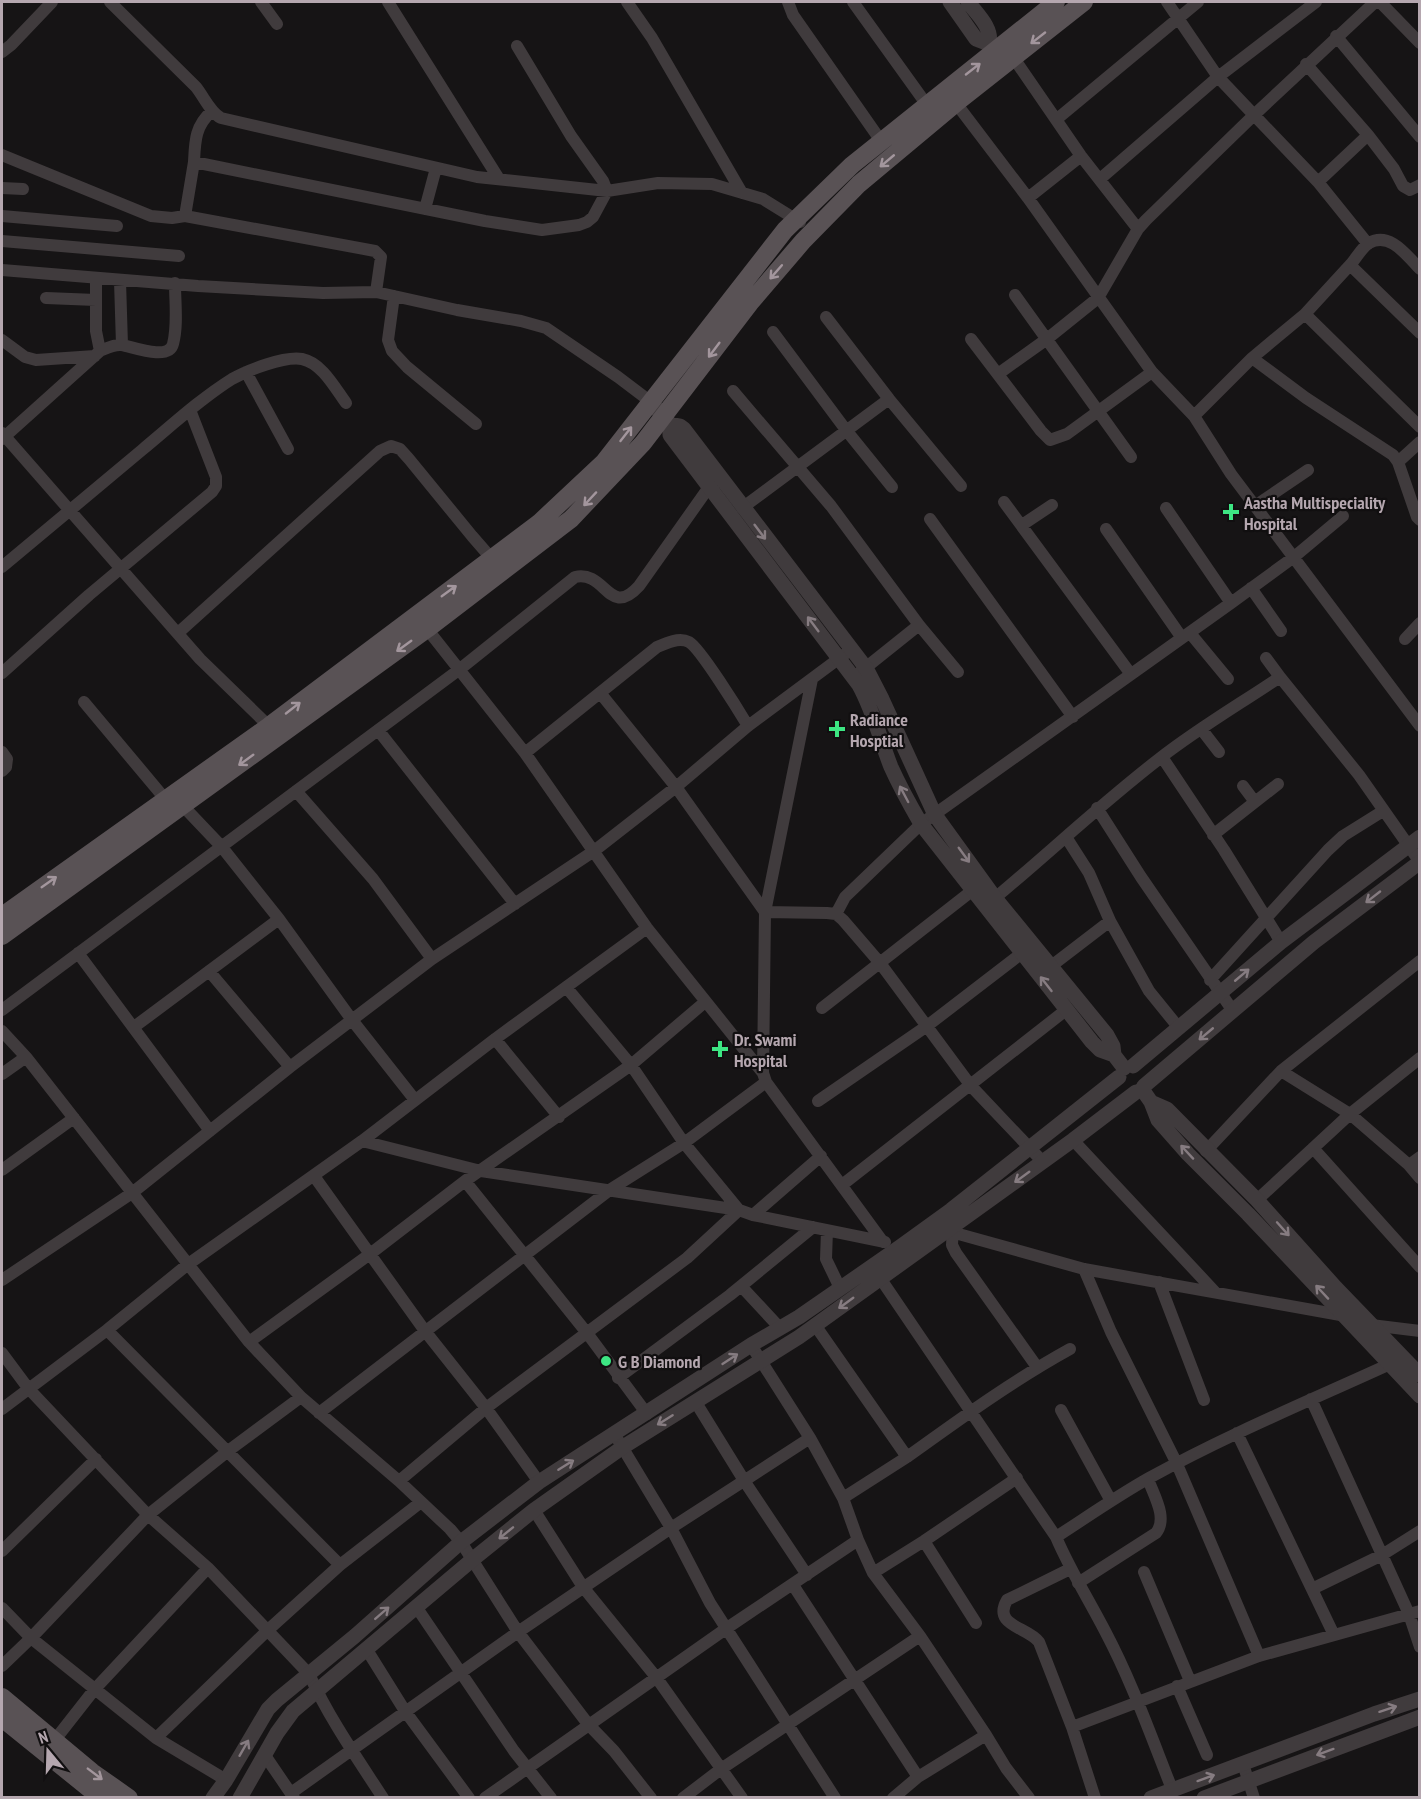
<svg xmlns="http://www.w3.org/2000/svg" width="1421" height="1799" viewBox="0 0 1421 1799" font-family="'PT Sans Narrow',sans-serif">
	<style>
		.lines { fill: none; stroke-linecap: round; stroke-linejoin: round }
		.minor { stroke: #403b3d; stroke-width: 12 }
		.tertiary { stroke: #403b3d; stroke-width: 15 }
		.primary { stroke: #595255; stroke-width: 18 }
		.oneway { stroke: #a3969d }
		.oneway2 { stroke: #867c81 }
		.poi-dot { fill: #3de683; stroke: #110f10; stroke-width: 2 }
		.labels { text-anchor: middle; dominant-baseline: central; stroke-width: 4.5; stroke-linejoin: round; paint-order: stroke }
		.poi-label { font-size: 18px; font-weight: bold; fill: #b5a7af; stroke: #110f10; text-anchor: start }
	</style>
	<rect width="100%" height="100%" fill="#161415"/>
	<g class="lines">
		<!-- minor -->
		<path class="minor" d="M110,2l86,85c8,10 14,25 25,31l256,59 130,14 51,-8 54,1 51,15 37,23
			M261,2l16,22
			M388,2l111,177
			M627,2l25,36 90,155
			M788,2l5,13 88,126
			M853,2l74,103
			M1167,2l51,75 36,38 121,-113
			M1380,2l40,41
			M1336,36l84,101
			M2,52l9,-7 41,-43
			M1013,57l68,99 57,73
			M1306,64l62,71 26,34 9,17 7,4 10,-5
			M952,98l76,100 124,174 42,44 37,58 189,252
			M1057,119l141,-117
			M2,155l149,61 21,2 13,-2
			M194,162c1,-21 1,-36 18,-51
			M1100,179l118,-102 98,-75
			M1318,182l50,-47
			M2,188l21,1
			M1028,198l53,-42
			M425,209l11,-41
			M2,216l115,10
			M2,241l177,15
			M1350,265l-45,49 115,113
			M1420,269c-13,-13 -30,-38 -51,-26 -7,4 -13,16 -19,22l70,68
			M2,270l196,16 125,7 53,-1 81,18 64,11 25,7 72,49 33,25
			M96,278v53l4,20
			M120,281l2,64
			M376,292l5,-35 -6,-6 -190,-35 9,-54 291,59 57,9 37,-5 8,-3 6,-5 14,-26 -4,-10 -32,-45 -54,-90
			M1015,295l116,162
			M394,296l-6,44 4,11 15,16 69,57
			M46,298l50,2
			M826,317l63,82
			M773,332l73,98 46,57
			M971,339l70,92 9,9 17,-6 85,-62
			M2,340l23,17 11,3 59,-4
			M1252,358l54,40 87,57 5,7 19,55 3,3
			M246,372l42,77
			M998,374l49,-35 51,-41 40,-69 8,-9 108,-105 64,67 50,62
			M733,391l98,115 88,119 39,47
			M1194,416l58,-58 53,-44
			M2,433l198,226 74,72
			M2,439l98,-88c7,-3 14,-7 22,-6 11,2 47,16 51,-1 5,-19 2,-41 2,-61
			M1398,462l22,-20
			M1004,502l126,171
			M1255,506l53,-36
			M742,508l147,-109 72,87
			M1166,508l65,95
			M930,519l143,198
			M1022,525l30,-20
			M1106,529l76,109
			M2,567c47,-39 94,-78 140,-117 29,-24 58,-51 90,-71 16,-9 52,-23 70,-20 20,4 33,29 44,44
			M1251,588l30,43
			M424,625l101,128 122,175 116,145 3,9 117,160
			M178,633l202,-182 11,-5 9,3 9,10 63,77 20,23
			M1190,633l38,46
			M1405,639l15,-16
			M1266,658l14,19
			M2,673l87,-78 123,-103 4,-6v-9l-26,-67
			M859,673l60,-48
			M601,694l75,93 89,125 62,1 9,1 7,6 37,43 91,123 72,76
			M84,702l82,98
			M378,730l137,174
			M1202,730l17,22
			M2,752l5,7 -1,8 -4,4
			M525,753l132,-106c9,-4 22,-10 32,-5 11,6 50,69 59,84
			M1162,757l62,93 57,92
			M1243,786l12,16
			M296,791l77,88 59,80
			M183,806l38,40 58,73 73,101 63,80
			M1097,808l44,69 92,134
			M1213,835l65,-51
			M1066,837l23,36 21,48 39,70 30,37
			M995,898c55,-46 107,-95 164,-139 38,-30 81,-55 121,-82l79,98 61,87
			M836,914l9,-17 76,-73 310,-221 63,-46 49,-41
			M78,953l132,178
			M1050,967l60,-46
			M209,971l81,96
			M1210,980l118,-130 15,-14 40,-25
			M566,987l65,78 53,78 82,-61
			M822,1008l151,-118
			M2,1010l458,-341 115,-92c31,-7 34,42 64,9l75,-106
			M134,1027l145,-108
			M2,1031l24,26 223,285 52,55 98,84 51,48 11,13 57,90 70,92 26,27 37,47
			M495,1039l64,78
			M1281,1071l69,43 59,51 11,-8
			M763,1073l2,-161 47,-233
			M2,1074l24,-17
			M818,1101l109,-75 95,-73
			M1073,1140l142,152
			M362,1141l119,30 258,39 14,5 132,27
			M1313,1148l107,119
			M1206,1151l75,-80 139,-110
			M1415,1166l-6,-1 11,13
			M2,1170l72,-52
			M314,1176l111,155 61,77 53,74
			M465,1181l122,152 60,81
			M842,1185l224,-175
			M1257,1200l93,-86 70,-56
			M753,1215l68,-59
			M953,1226l-1,19 4,8 81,114
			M827,1230l-1,29 14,29
			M955,1233l129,36 262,47
			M1084,1269l27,63 66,132 82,192
			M876,1272l180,265c14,33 33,63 49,94 27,51 46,105 67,158
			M2,1280l130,-87 158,-126 142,-108 162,-108 82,-64 72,-61 97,-72
			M1159,1282l45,118
			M741,1286l39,42
			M815,1325l92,132c53,-38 105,-76 163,-108
			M1371,1325l49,6
			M107,1330l233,235
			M249,1342l121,-88 95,-73 166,-116 74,-63
			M751,1345l59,93 33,60 15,42 15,33 47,63 66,99 20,33 23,30
			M2,1353l26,35 120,127 60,53 101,106c20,44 48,84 74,124
			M618,1378l112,-83 83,-68
			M1311,1399l98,215 11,33
			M695,1401l50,81 62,93
			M2,1409l105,-79 80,-65 175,-124 133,-102 152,-111
			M1061,1410l50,91
			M319,1413l292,-224 73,-46 55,67 -52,48 -201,150 -87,73
			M1237,1433l97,202
			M618,1440l53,88 39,75 125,195
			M843,1498l64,-41
			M534,1510l49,77 73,90 86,121
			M1056,1537c31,-20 61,-41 93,-59 78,-43 160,-77 241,-114
			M924,1541l52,82
			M2,1551l94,-92
			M1070,1569l-63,31c-15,26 21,27 32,42l33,85 23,71
			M1144,1572l46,109
			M873,1573l51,-32 93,-63
			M1078,1583l78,-50c12,-15 -2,-37 -8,-54
			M793,1585l125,192
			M1312,1589l70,-34 38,-24
			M2,1608l29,30 125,100 70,42
			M417,1608l97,143 37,47
			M367,1650l38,61 64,87
			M2,1666l29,-28 117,-123 80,-64 73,-54
			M1177,1686l30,69
			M1072,1727l187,-71 161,-45
			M156,1738l112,-108 72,-65 81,-63
			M54,1741l40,-51 114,-122
			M264,1754l30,44
			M1243,1764l11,34
			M291,1793l227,-161 153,-104 139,-90
			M485,1798l242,-170 131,-88
			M683,1798l38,-29 199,-133
			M893,1798l25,-21 68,-42"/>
		<!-- tertiary -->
		<path class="tertiary" d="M950,2l26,37 13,5 11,15
			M968,2c9,12 25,26 21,42
			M656,408l14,16 10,2 4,3 182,239 16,31 53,116 60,83 112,137 6,11 1,9
			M670,424v11l3,4 186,246c14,25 21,54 32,82 9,20 19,38 30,57l171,218 8,8 14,5 10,13
			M1133,1066l148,-124 139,-105
			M1144,1086l170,-144 106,-80
			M1142,1089l9,13 7,18 30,34 60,60 172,182
			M1151,1102l16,7 90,91 79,88 84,87
			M213,1798l13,-18 42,-71 9,-9 78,-64 106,-94 78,-60 212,-137 48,-28 101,-70 51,-37 168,-133
			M240,1798l37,-65 16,-22 179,-151 62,-50 89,-63 176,-110 274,-197 63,-48
			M1151,1798l223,-84 46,-15
			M1204,1798l216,-81"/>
		<!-- primary -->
		<path class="primary" d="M2,916l267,-190 270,-203 65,-61 181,-232 67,-65 204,-163
			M2,936l425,-307 144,-110 72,-76 107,-140 53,-62 56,-57 97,-81 128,-101
			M2,1697l90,75 37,26
			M2,1718l99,80"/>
	</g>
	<!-- one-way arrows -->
	<defs><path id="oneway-shaft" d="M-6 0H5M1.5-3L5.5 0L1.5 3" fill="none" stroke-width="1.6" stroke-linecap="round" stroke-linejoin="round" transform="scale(1.5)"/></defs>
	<g class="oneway">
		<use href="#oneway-shaft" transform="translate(1038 38) rotate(142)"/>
		<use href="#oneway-shaft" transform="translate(973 69) rotate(-38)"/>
		<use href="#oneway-shaft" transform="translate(887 161) rotate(140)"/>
		<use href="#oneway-shaft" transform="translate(776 272) rotate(131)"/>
		<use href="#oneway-shaft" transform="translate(714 350) rotate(127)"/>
		<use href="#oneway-shaft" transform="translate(626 434) rotate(-52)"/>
		<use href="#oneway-shaft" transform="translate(590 499) rotate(133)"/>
		<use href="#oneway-shaft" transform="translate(449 591) rotate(-36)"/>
		<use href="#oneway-shaft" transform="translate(404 646) rotate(144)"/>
		<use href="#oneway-shaft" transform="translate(293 708) rotate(-38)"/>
		<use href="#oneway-shaft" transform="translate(246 760) rotate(144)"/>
		<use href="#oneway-shaft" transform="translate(49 882) rotate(-35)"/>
		<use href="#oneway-shaft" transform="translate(95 1774) rotate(37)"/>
	</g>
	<g class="oneway2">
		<use href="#oneway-shaft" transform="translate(760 532) rotate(53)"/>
		<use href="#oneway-shaft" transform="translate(813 624) rotate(-127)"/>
		<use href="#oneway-shaft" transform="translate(904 794) rotate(-118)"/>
		<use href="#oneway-shaft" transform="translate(964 855) rotate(54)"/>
		<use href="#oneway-shaft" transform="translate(1373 897) rotate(142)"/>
		<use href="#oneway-shaft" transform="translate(1242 975) rotate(-40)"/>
		<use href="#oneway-shaft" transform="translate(1046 984) rotate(-128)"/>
		<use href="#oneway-shaft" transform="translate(1206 1034) rotate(140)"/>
		<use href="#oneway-shaft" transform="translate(1187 1152) rotate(-133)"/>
		<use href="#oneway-shaft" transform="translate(1022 1177) rotate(144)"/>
		<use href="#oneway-shaft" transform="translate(1283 1229) rotate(48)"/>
		<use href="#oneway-shaft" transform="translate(1322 1292) rotate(-133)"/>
		<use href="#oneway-shaft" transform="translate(846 1303) rotate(144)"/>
		<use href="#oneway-shaft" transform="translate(730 1359) rotate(-33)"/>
		<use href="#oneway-shaft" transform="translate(665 1420) rotate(148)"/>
		<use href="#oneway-shaft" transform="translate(566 1465) rotate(-32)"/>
		<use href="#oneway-shaft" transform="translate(506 1533) rotate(141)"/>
		<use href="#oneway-shaft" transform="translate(382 1613) rotate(-41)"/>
		<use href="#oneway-shaft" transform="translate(1388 1709) rotate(-18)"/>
		<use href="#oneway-shaft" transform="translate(244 1748) rotate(-60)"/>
		<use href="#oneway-shaft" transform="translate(1325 1752) rotate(160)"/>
		<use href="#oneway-shaft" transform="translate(1206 1778) rotate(-20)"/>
	</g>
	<!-- markers -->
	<g class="poi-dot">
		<path d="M1228 503h6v6h6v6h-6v6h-6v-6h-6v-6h6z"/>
		<path d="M834 720h6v6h6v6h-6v6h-6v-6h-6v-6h6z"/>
		<path d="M717 1040h6v6h6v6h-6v6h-6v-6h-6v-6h6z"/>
		<circle cx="606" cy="1361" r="6"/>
	</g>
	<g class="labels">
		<!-- poi labels -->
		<g class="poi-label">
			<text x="1244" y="502">Aastha Multispeciality<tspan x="1244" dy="21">Hospital</tspan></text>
			<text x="850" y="719">Radiance<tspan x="850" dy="21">Hosptial</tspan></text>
			<text x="734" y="1039">Dr. Swami<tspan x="734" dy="21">Hospital</tspan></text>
			<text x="618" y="1361">G B Diamond</text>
		</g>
	</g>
	<!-- border -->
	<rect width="1421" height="1799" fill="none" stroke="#b5a7af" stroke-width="6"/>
	<!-- north arrow -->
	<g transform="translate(48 1751) rotate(341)" stroke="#110f10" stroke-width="4.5" paint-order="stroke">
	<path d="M0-4.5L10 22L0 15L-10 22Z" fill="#b5a7af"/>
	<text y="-9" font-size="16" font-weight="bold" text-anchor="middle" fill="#b5a7af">N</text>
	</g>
</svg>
